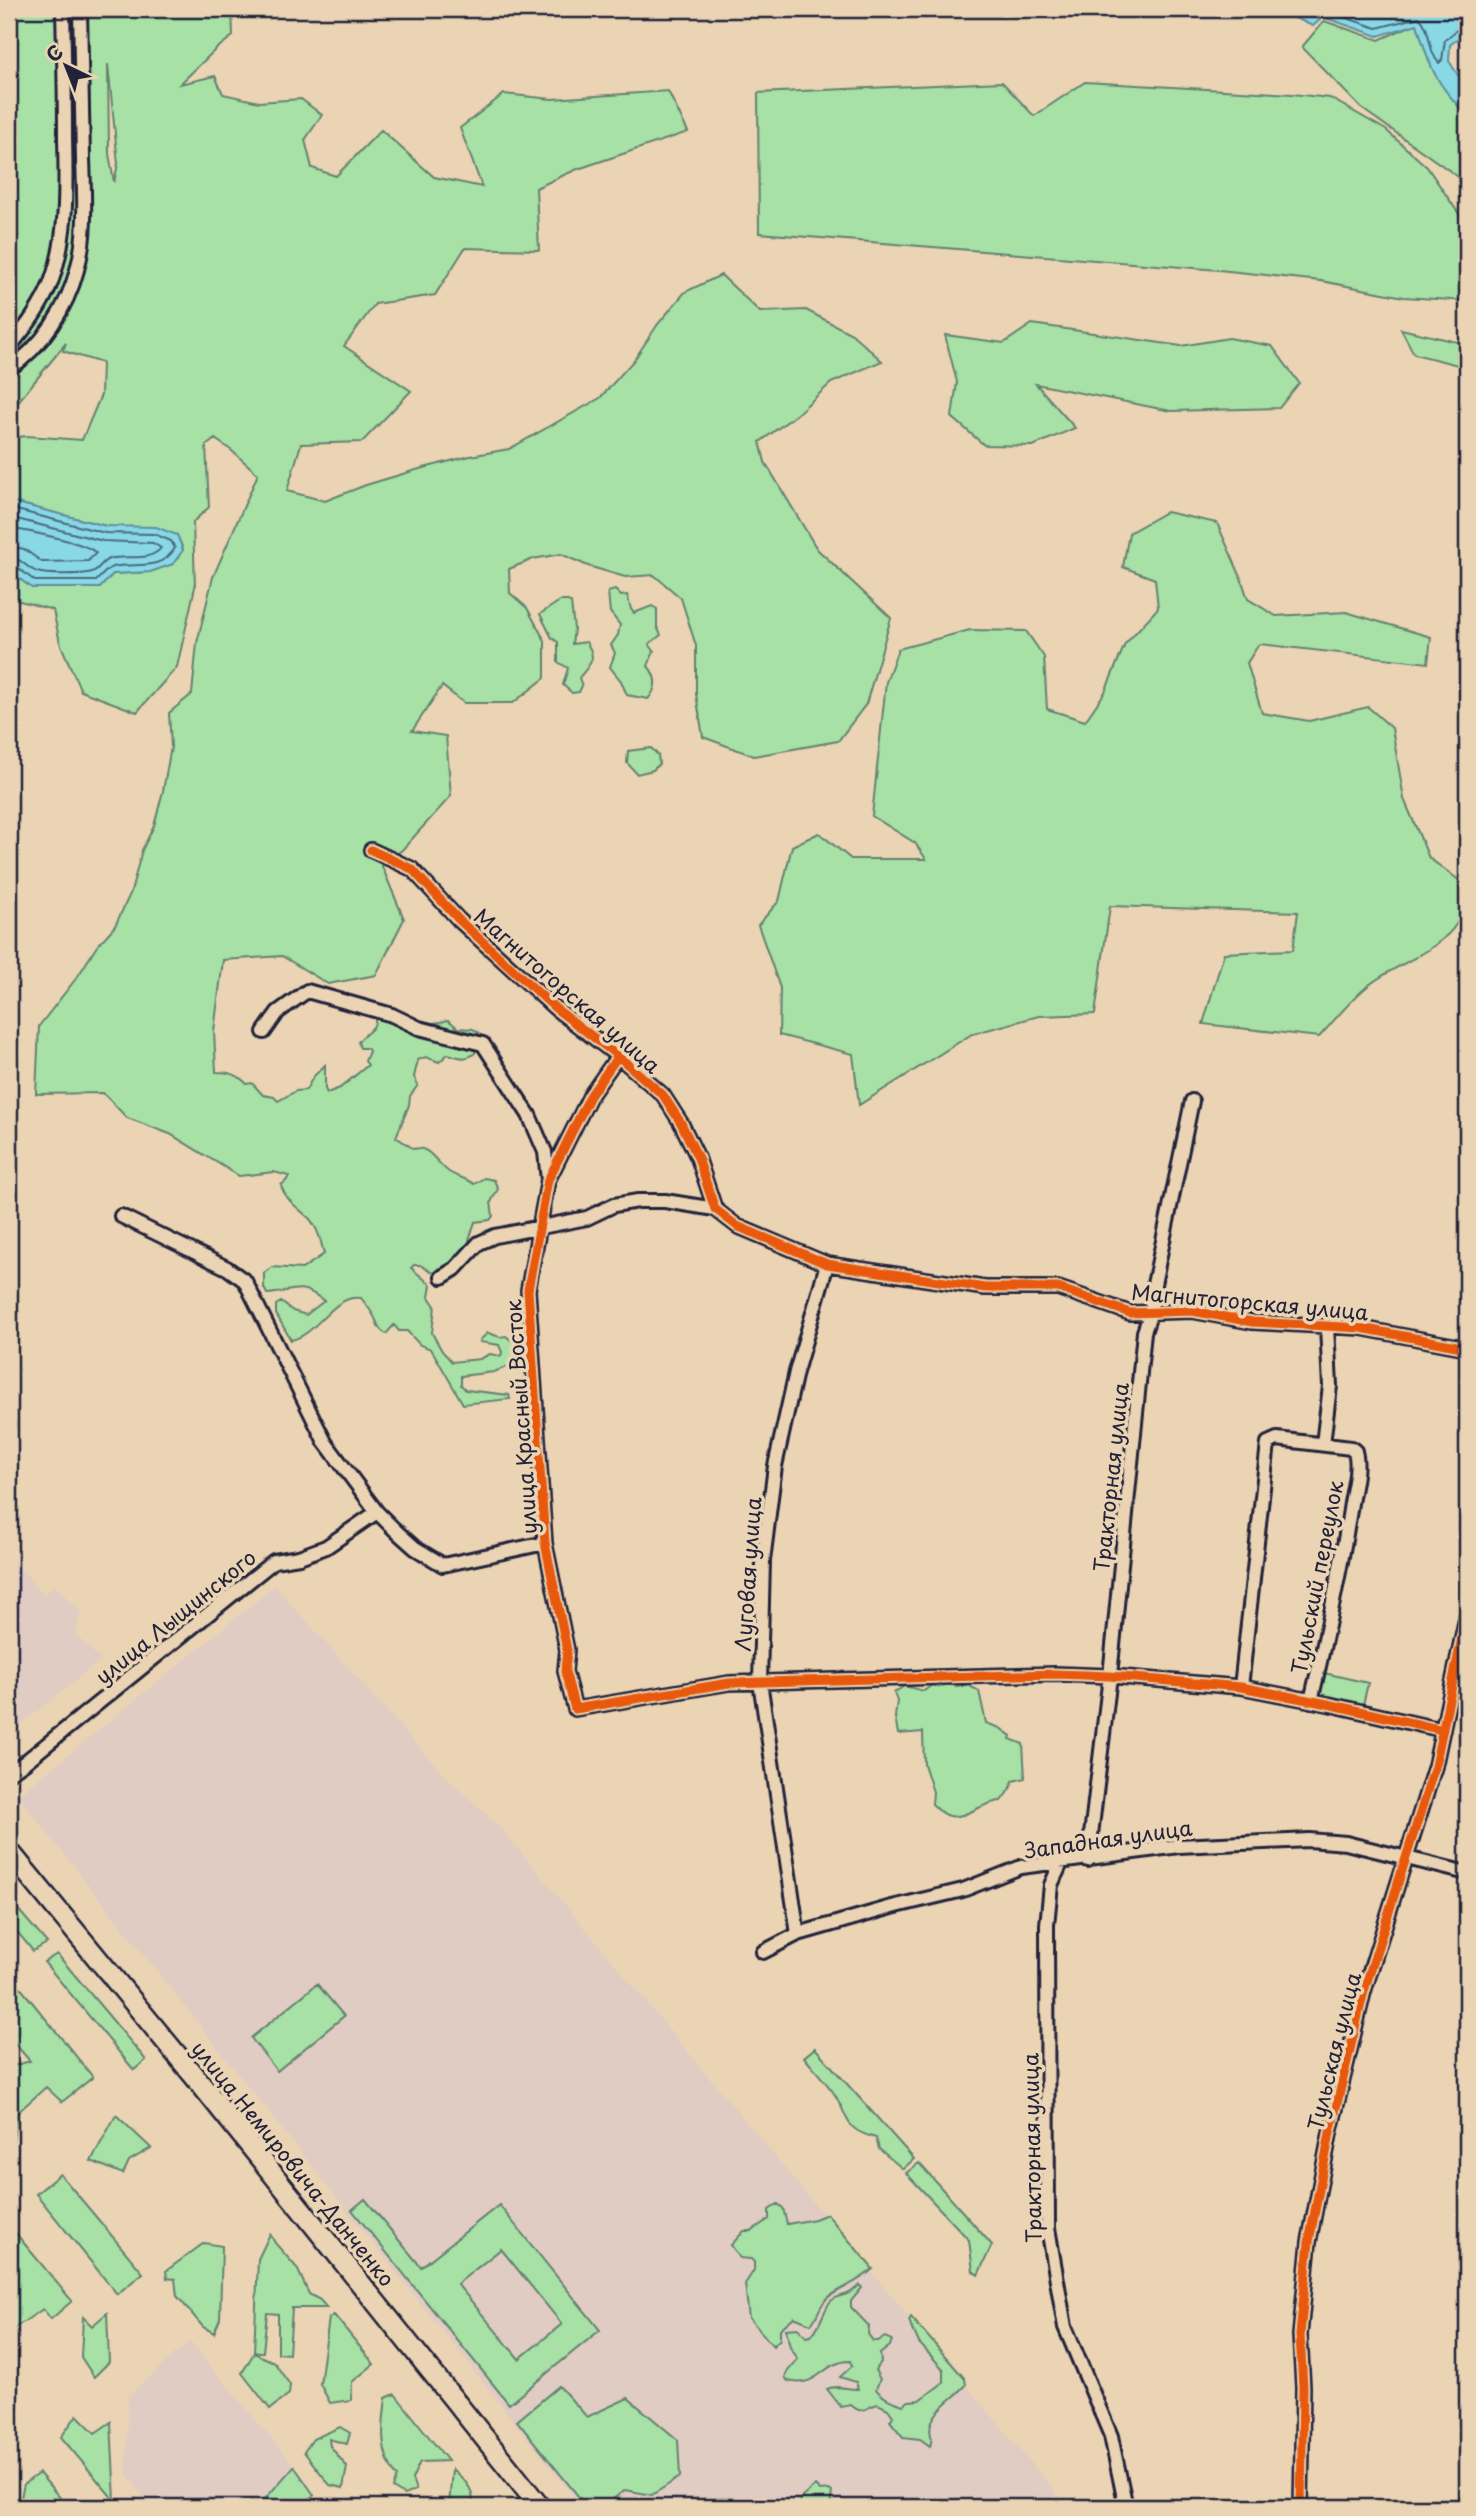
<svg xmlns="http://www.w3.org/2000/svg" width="1476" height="2516" viewBox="0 0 1476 2516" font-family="'Playpen Sans',sans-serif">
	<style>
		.built { fill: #e0ccc3 }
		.green { fill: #a7e1a5; stroke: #648270; stroke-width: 2; fill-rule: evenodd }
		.water { fill: #88d8e5; stroke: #5f8fa1; stroke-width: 2 }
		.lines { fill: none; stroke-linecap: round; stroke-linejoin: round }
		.shore { stroke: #4b6b7f; stroke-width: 2 }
		.street-casing { stroke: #22223b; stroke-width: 18 }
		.primary-casing { stroke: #22223b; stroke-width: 24 }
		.street { stroke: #ead4b3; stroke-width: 12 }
		.primary { stroke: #ead4b3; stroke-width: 19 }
		.cycleway-casing { stroke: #ead4b3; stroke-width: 13 }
		.cycleway { stroke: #e8590c; stroke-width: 9 }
		.labels { text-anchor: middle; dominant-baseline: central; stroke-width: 7; stroke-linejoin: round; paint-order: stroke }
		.street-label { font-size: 21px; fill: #22223b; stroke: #ead4b3 }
	</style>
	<rect width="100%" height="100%" fill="#ead4b3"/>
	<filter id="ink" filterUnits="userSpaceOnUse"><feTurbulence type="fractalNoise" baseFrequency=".0143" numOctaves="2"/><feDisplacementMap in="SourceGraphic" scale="14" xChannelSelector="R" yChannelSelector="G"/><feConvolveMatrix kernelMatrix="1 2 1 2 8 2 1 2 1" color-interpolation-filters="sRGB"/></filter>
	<g filter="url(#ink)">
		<!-- built -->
		<path class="built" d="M13,1559l30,36 12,-9 26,26 -6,22 26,26 -92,74v-171z
			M275,1586l169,189 57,53 556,666 -16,13h-459l-564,-711z
			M190,2341l119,143 -28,23h-130l-25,-34 2,-77z"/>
		<!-- green -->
		<path class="green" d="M9,9h223l1,27 -17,13 -36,35 35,-8 8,18 36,8 42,-3 21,16 -17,25 7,28 24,8 45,-46 53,47 48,10 -22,-59 44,-34 48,5 116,-8 20,41 -113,38 -39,18 3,62 -74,-2 -30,47 -60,9 -31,42 67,45 -49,51 -61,2 -14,47 38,10 41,-16 50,-15 54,-14 39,-7 91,-51 34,-38 24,-36 27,-32 36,-17 39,37 46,-2 46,24 30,27 -51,22 -34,31 -37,28 5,20 52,87 74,69 -25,86 -28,37 -84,15 -51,-19 -7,-43v-48l-15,-48 -27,-23 -29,2 -37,-11 -27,-12 -28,5 -24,10 1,24 17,15 18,33v37l-32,25h-49l-22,-17 -30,45 34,5 5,60 -49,54 -21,14 23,55 -28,56 -48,9 -46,-28 -59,4 -9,71 2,41c13,0 21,2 31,12l5,-1 11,12 11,2 4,4 18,-10 10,-1 7,-13 12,-12v24l2,4 13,-5 28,-23 -3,-4 4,-10 -2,-3h-7l-2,-6c9,-12 19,-11 17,-27 24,5 50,13 73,5l10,8 15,1 6,4 -4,6v14c-10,8 -15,4 -27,1l-9,8 -13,-5 -8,3 -4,17 4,8 -8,11 -1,9 -13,32 18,12c14,-5 24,16 35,23 9,6 17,6 25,12l10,-6 10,2 4,9 -7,13 2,14 -3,4 -15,2 -6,18 1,4 -22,25 -8,-1 -6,5 -14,-8h-6l-3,3 20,17 -2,12 6,9 -3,27 10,18 10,11 28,-3 10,-5 11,2 1,-4 -3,-7 -19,-3v-2l8,-7 12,4 6,-1 5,4 9,-4v21l-3,3v10l-8,-4 -15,6 -33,4v9l5,5 43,5 1,4 -47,5 -30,-52 -4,-4 -9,-3 -13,-14h-8l-5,-6 -8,9c-10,-6 -8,-13 -14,-21 -3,-5 -7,-10 -11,-15 -29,-4 -42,36 -70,42l-15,-26v-9l5,-3 12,9 13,4 18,-14c-26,-21 -31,-8 -57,-7l-3,-6v-15l8,-6 30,2 22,-15c-3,-13 -6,-26 -15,-36 -11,-10 -24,-18 -28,-33l5,-4 3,-5 -15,-4 -35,4 -69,-42 -43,-16 -24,-25 -67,1 3,-68 39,-50 19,-30 18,-20 16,-34 11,-42 12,-24 9,-35 8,-44 -2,-34 23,-19 5,-51 16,-66 45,-103 -27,-24 -16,-11 -9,7 3,61 -16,15 2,65 -18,80 -40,45 -56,-21 -21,-48 -7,-33 -44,-12v-27l23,17h67l14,-14 37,-2 23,-8 10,-15 -6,-14 -71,-9 -97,-25v-63l18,-2 55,4 19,-45 1,-32 -39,-12 3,-8 -57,70zM108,64l10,100 -4,18 -5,-28z
			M1324,21l55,19 38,-17c12,42 19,61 50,92v68l-106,-75 -59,-61z
			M1002,82l32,34 51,-34 207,12 38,4 56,32 41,37 32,47 8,18v69l-63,-4 -83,-16 -102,-11 -460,-37 -1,-140z
			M1032,324l149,22 48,-8 43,8 27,37 -20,25 -108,3 -135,-27 39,44 -42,18 -49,-1 -32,-28 5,-35 -12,-47 59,8z
			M1401,329l56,13 10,-4v41l-1,-12 -52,-13z
			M1166,512l51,11 23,52 8,24 28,17 70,-4 85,25 -3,26 -169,-19 -12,19 15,50 47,8 59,-14 24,21 12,71 25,59 38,28c0,61 -60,69 -98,99 -18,14 -34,35 -50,52l-116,-13 21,-71 69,-3 5,-38 -188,-6 -15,108 -56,2 -67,18 -113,71 -6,-51 -74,-19 1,-47 -22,-63 21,-24 13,-55 27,-13 32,26h75l-11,-16 -43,-27 14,-134 12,-33 72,-19 56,1 18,26 3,52 38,12 20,-29 20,-48 33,-36 -3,-29 -32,-12 6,-34z
			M615,590l6,6 6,-1 4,14 3,4 18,-7 5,3v18l4,8 -12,9 5,7 -6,15c9,11 10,22 0,33l-21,-4 -6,-14 -11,-14 5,-14 -4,-8 7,-10 2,-10 -10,-13 -2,-20z
			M560,601h8l3,2 3,26 -2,15 14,-2c12,17 4,22 -7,36l3,8 -3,6 -7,1 -9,-8 5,-17 -10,-6v-20l-6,-4 -12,-24z
			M651,748l7,7 1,9 -6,6 -16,4 -10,-11 1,-12z
			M1324,1673l44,10 -5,22 -44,-10z
			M949,1682l7,5 12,-2 11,6 7,32 14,5 11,8 -1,3 13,5 2,34 -12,3 -3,8 -9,12c-18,0 -38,21 -55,14 -6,-2 -9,-7 -14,-11l1,-12 -9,-28 -1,-32 -25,2 -3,-17 2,-16 -3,-8 10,-7 20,5 8,-6 9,2z
			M9,1899l38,44 -14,8 -24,-29z
			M57,1954l89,106 -12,10 -90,-108z
			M15,1981l78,96 -31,25 -16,-15 -29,26 -4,27 -4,-1v-72l21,-6 -21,-24v-50z
			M317,1984l27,32 -67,55 -26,-33z
			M815,2048l99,111 -11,10 -24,-20 -3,-11c-35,-9 -26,-22 -43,-46 -9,-12 -19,-23 -29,-35z
			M116,2115l35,33 -22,13 -6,13 -32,-13z
			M919,2163l73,82 -14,30 -5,-4 -4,-31 -63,-67z
			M60,2174l83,99 -26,21 -81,-100z
			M365,2199l56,68 78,-62 101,125 -91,74 -157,-194zM501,2249l61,75 -43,35 -62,-75z
			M778,2204l5,4 4,16 28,-5 12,-5 46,55c-13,12 -28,17 -43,27 -11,7 -11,20 -19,28l-17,-7 -14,12v10l-7,7 -24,-28 -4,-34 9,-14v-8l-3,-3 -11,-1 -9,-13 13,-14h7l18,-12v-9z
			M13,2230l59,71 -21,18 -8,-10 -30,20 -4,-5v-24l6,-4 -6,-7v-56z
			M270,2234l5,9 22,25 12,26 11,6 7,8h-35l-3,46 -11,-1v-39l-11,-1 -4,39h-9l4,-93z
			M204,2243l18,3 -2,73 -6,14 -11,-6 -26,-31 -2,-17 -8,-1 -1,-7z
			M860,2285l2,3 -11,13v6l18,19 -1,8 5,7h5l7,-4 7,3 -2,6 -10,8 1,8 -6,8 5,9 -4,10c6,9 17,12 27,16l6,-4 11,-1 24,-18v-12l-25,-27 -10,-22 2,-4 54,62 1,6c-11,13 -30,23 -35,39 -3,8 3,14 -1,22l-10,-7 -17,-2 -13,-16 3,-5 -5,-7 -10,-5c-13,3 -15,12 -27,1l-10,2 -14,-18c11,-5 21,1 31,0l-2,-7 -16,-5 12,-11 -2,-5c-29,1 -31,28 -62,20l-3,-4 2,-5 11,-13 -8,-12 -4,-18 12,-1 8,9 5,-1c9,-9 13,-26 19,-34 6,-7 14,-5 21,-10 3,-2 6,-5 9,-7z
			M107,2313l2,49 -15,15 -13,-20 2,-40 9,9z
			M334,2315l40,49 -22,18 -1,18 -21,3 -10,-19 9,-66z
			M254,2353l20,9 16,23 -1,9 -19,15 -28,-36z
			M559,2386l28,31 41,-19 50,42 2,37 -28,18 -27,-5 -17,13 3,4h-24l-70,-86z
			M395,2394l53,67 -28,1 -8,17 4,11 -12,5 -11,-7 4,-11c-18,-25 -15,-49 -11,-79z
			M77,2415l18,18 16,-11 4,79 -54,-64z
			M340,2427l10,6 -3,11 -18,-5 1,7 17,21 -4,21 -13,-3 -26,-33 9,-13z
			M294,2466l20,29 -14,12h-42z
			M452,2469c12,10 24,21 20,38h-23z
			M39,2473l29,34h-49l5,-23z
			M815,2486l5,5 9,-1 3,2 -2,15h-32l3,-9z"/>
		<!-- water -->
		<path class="water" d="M1275,9h192v26l-6,1 -11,9 -1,16 18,28v26c-33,-33 -37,-48 -50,-91l-39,12 -55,-19 -10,9z
			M9,501l97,25 50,1 21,8 6,15 -10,14 -23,8 -37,2 -13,14h-68l-23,-17z"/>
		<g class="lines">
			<!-- shore -->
			<path class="shore" d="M1292,9l19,8 14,-6 52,17 42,-11c13,12 8,34 20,46l3,-3 3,-20 13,-11 9,-1
				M9,508l96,25 49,1 17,7 4,7c-14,24 -40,14 -62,19 -7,2 -12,10 -17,14h-61l-20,-15h-6
				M9,517l94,24 50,2 8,5c-12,15 -35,6 -52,11 -7,2 -10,11 -17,13 -9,3 -46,3 -55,0 -11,-4 -15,-14 -28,-15
				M9,528c18,3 77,14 87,25l-8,8 -46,1 -18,-13 -15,-3"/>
			<!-- street casing -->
			<g class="street-casing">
				<path id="street" d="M9,347c17,-19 31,-38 41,-62 18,-46 16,-99 15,-148 0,-43 -1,-85 -2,-128
					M9,369c33,-22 58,-61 68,-99 10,-35 7,-76 6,-112 -1,-50 -2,-99 -3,-149
					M371,850l41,19 47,51 96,88 63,48 45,39 18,28 17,35 17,51 22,17 90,38 158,24h73l72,25 62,-2 60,11 109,6 106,20
					M264,1032l14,-20 29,-21 85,24 27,13 64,16 46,71 16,37 3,28
					M618,1056l-28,40 -42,84 -20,110 17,253 22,107 -2,21 10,38 154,-26 326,-9 55,2 131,11 87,17 115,26
					M121,1216l106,52 18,13 80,161 52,70 19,19 19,17 28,17 102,-22
					M442,1277l13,-8 24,-26 16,-7 92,-18 27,-13 24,-4h27l50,8
					M1323,1444l7,-58 -3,-60
					M1241,1687l27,-244 9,-4 74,9 4,3c5,18 -3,41 -5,59 -10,64 -24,127 -39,191
					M9,1773l16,-11 249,-201 25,-4 27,-10 51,-35
					M1088,1860l22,-184 34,-344 7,-20 1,-18 40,-193
					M1061,1863l-10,22 -4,40 1,303 17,99 46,109 15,71
					M798,1934l-38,-252 3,-121 12,-95 21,-94 31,-108
					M763,1952l35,-18 94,-27 71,-17 58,-23 158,-21 130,-6 37,3 121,30
					M1301,2507l2,-120 -3,-52 9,-93 21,-109 34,-142 71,-225 32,-152"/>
			</g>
			<!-- primary casing -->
			<g class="primary-casing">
				<path id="primary" d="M9,1851l186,226 345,430"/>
			</g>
			<!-- street -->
			<use href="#street" class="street"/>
			<!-- primary -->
			<use href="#primary" class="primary"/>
			<!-- cycleway casing -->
			<g class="cycleway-casing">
				<path id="cycleway" d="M371,850l41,19 47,51 96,88 63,48 45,39 18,28 17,35 17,51 22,17 90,38 158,24h73l72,25 62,-2 60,11 109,6 106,20
					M618,1056l-28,40 -42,84 -20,110 17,253 22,107 -2,21 10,38 154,-26 326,-9 55,2 131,11 87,17 115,26
					M1301,2507l2,-120 -3,-52 9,-93 21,-109 34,-142 71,-225 32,-152"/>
			</g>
			<!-- cycleway -->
			<use href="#cycleway" class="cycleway"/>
		</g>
	</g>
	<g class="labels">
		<!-- street labels -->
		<g class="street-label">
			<text transform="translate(568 990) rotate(41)">Магнитогорская улица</text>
			<text transform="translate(1250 1301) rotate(5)">Магнитогорская улица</text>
			<text transform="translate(520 1417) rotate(-94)">улица Красный Восток</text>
			<text transform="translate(1110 1477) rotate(-84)">Тракторная улица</text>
			<text transform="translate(747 1574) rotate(-86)">Луговая улица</text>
			<text transform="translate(1316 1577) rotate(-79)">Тульский переулок</text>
			<text transform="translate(175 1616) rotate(-39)">улица Лыщинского</text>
			<text transform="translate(1108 1838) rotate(-8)">Западная улица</text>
			<text transform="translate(1333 2051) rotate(-76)">Тульская улица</text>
			<text transform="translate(1031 2148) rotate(-91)">Тракторная улица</text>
			<text transform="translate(294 2163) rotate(51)">улица Немировича-Данченко</text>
		</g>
	</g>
	<!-- margin -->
	<rect width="1476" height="2516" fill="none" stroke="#ead4b3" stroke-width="35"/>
	<rect x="18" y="18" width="1441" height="2481" fill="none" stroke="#22223b" stroke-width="2.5" filter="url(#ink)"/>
	<!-- north arrow -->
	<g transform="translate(66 66) rotate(317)" stroke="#ead4b3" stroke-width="5" paint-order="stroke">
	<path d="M0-5L12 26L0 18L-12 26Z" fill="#22223b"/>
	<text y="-10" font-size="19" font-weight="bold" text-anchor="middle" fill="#22223b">С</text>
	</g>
</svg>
